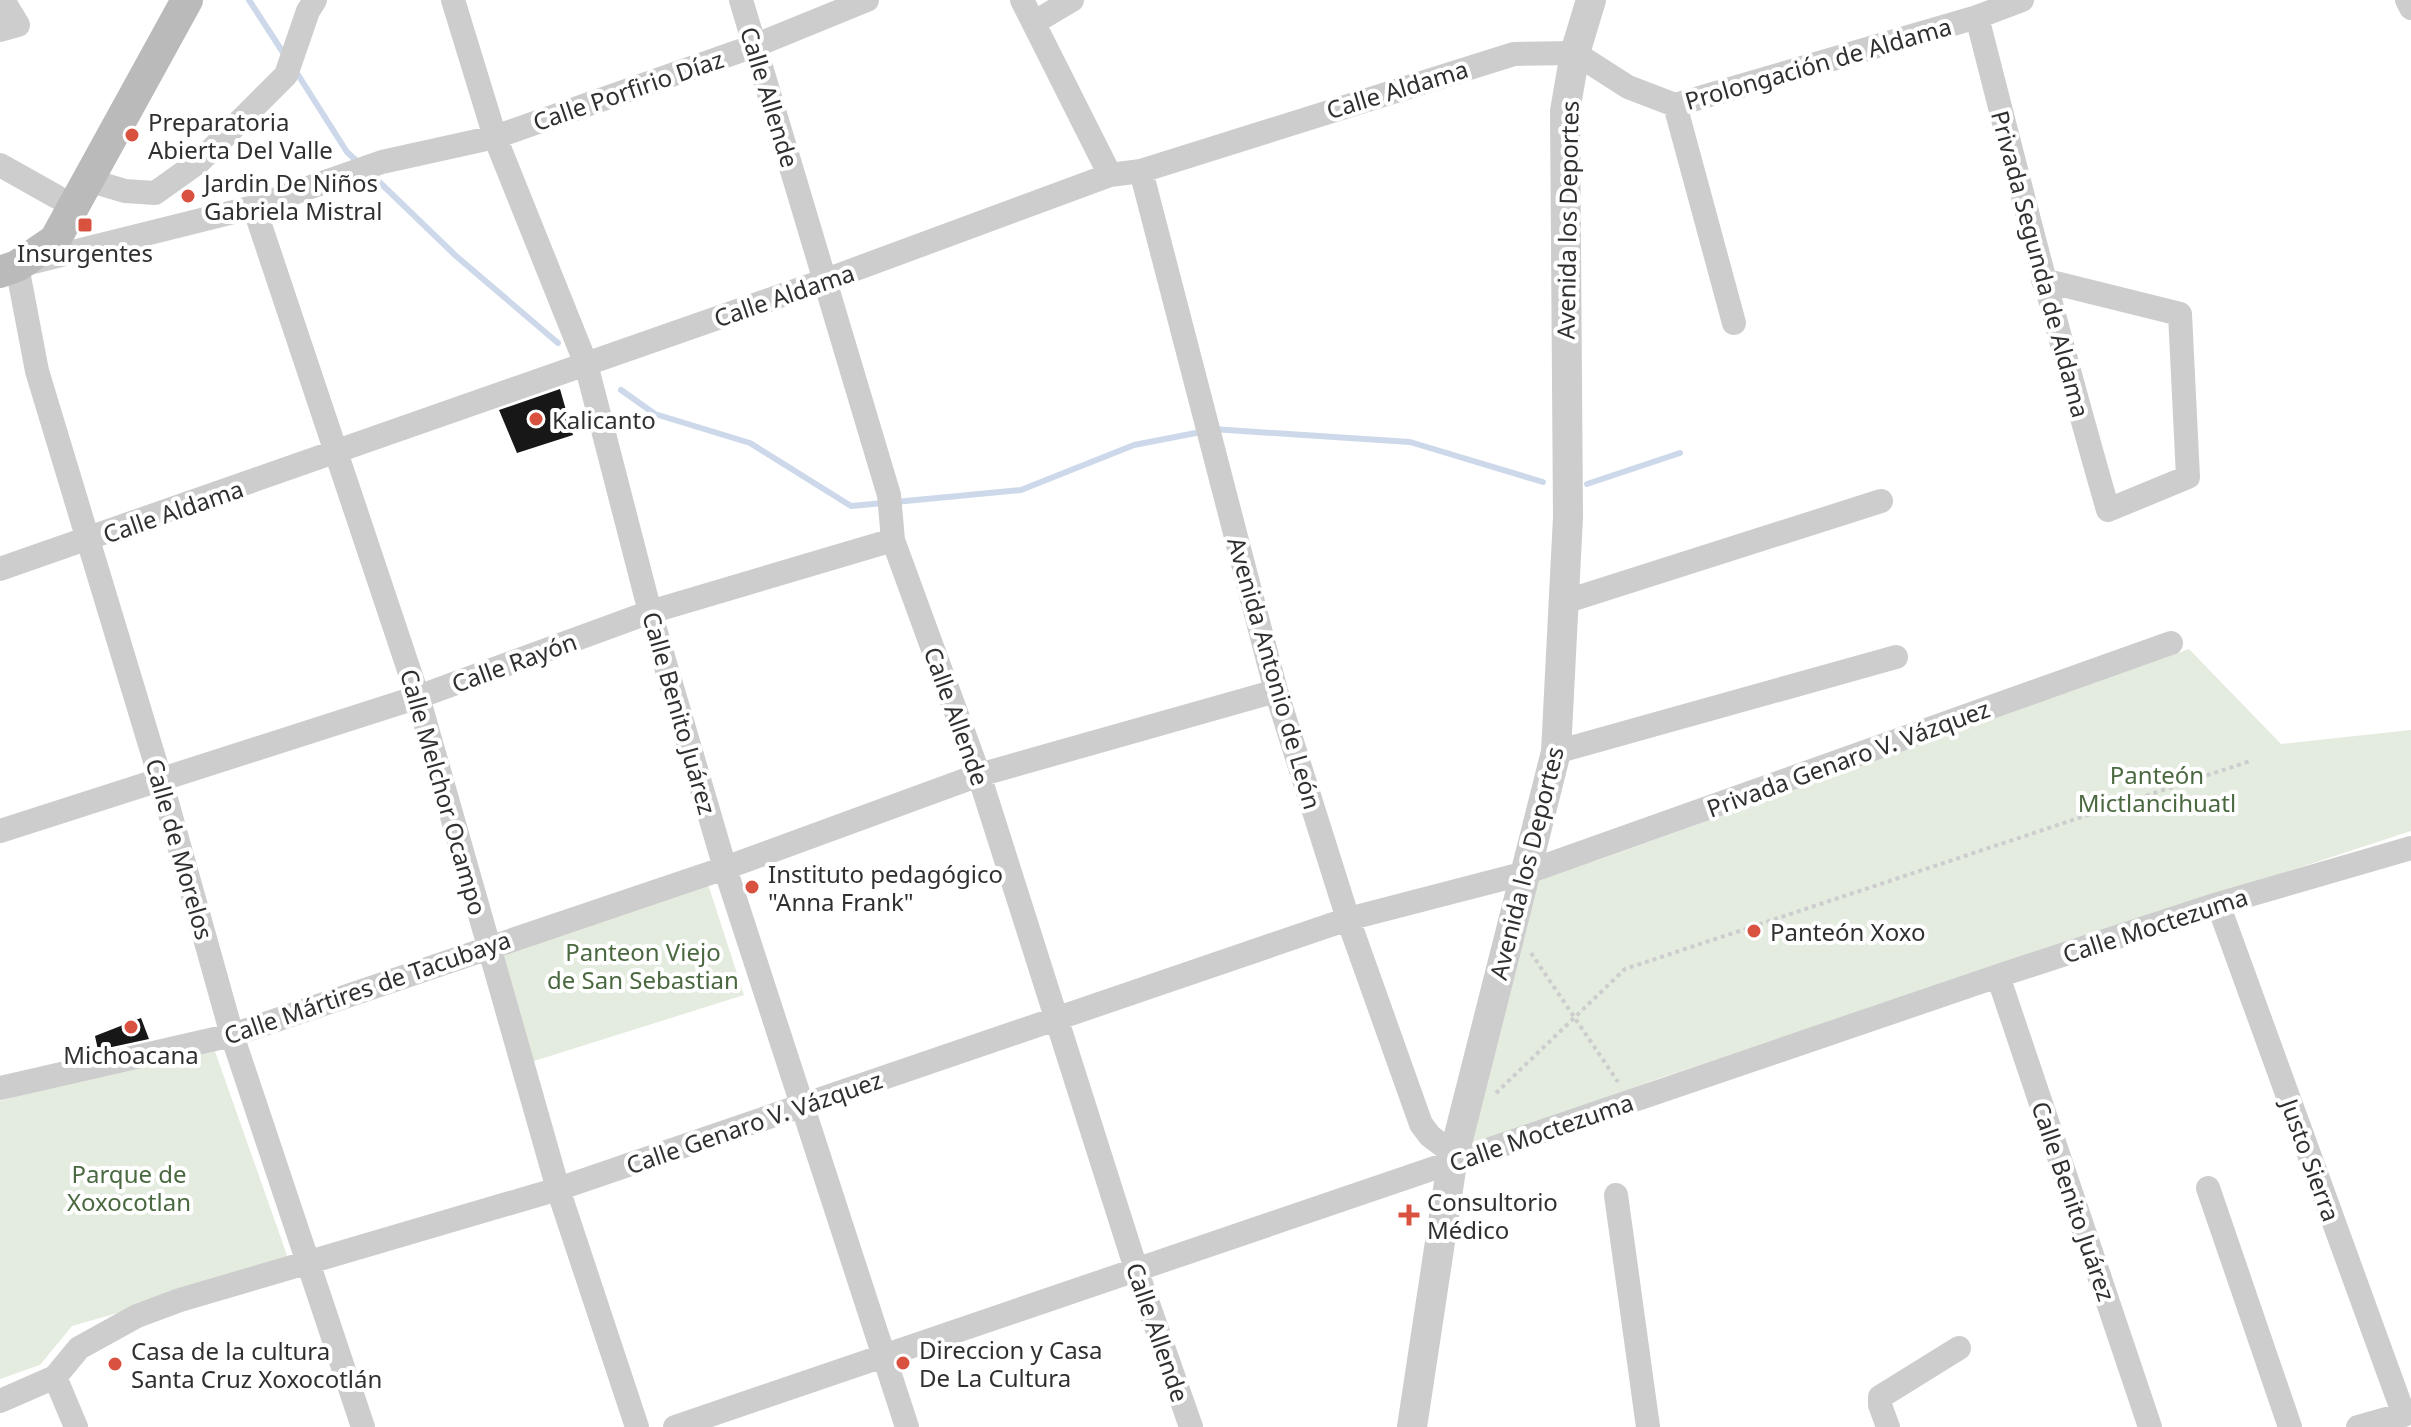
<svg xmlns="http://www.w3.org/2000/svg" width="2411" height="1427" viewBox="0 0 2411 1427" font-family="'Noto Sans',sans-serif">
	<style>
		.green { fill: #e4ecdf }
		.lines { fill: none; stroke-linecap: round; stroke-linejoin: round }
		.stream { stroke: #cdd9ea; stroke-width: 6 }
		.building { fill: #171717 }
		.path { stroke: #cdcdcd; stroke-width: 4; stroke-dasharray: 4 4; stroke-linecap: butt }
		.minor { stroke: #cdcdcd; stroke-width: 24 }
		.tertiary { stroke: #cdcdcd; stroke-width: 30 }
		.secondary { stroke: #bababa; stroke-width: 32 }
		.poi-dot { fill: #d95240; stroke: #fff; stroke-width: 3 }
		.labels { text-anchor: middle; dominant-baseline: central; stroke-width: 8; stroke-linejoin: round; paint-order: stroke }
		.street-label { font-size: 24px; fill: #303030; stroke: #fff }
		.poi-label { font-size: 24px; fill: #303030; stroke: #fff; text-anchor: start }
		.park-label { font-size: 24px; fill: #4b6940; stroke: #fff }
	</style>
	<rect width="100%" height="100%" fill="#fff"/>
	<!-- green -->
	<path class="green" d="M2189,649l92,95 130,-14v101l-751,247 -206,76 71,-281 67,-11z
		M707,881l37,114 -213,67 -34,-113z
		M211,1040l77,218 -107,37 -109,31 -32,39 -40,14v-278z"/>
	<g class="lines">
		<!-- stream -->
		<path class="stream" d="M249,0l35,54
			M295,70l52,82 12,11
			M370,173l86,83 102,87
			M621,390l34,24 95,29 101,63 33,-3
			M1212,429l198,13 133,40
			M1587,484l93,-31
			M895,502l126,-12 113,-45 67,-13"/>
	</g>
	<!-- building -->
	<path class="building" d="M560,389l13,46 -56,18 -18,-43z
		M141,1018l8,21 -51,11 -3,-14z"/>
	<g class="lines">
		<!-- path -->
		<path class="path" d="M1531,953l87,129
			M1496,1093l129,-124 625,-208"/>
		<!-- minor -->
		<path class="minor" d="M453,0l42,137 91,227 64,248 75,256 182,559
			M741,0l148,495 4,45 86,235 158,497 54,155
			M1022,0l88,175
			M2407,0l4,8
			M1977,17c42,165 84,330 131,493l80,-33 -8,-163 -137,-34
			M1035,22l37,-22
			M0,30l18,-5 -15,-25
			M1675,105l59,218
			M0,165l57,32
			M1141,171l135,520 72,228 73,205 9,12 24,18
			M88,180l37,11 30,2 45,-32 86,-86 22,-64 7,-11
			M254,207l164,490 140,492 79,238
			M0,569l826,-289 284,-105 31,-4 373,-117 61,-1 53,34 47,18 302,-88 45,-17
			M1564,602l317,-101
			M1556,752l340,-95
			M0,831l418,-134 232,-85 243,-72
			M2218,904l186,511
			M1998,976l152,451
			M0,1088l232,-53 493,-167 254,-93 297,-84
			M2208,1188l82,239
			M1616,1195l32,232
			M55,1377l21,50
			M0,1401l55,-24 24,-29 58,-32 43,-16 378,-111 790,-270 177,-46 646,-230
			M363,1427l-131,-392 -71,-254 -124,-410 -20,-105 237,-59 128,-45 113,-25 259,-91 113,-46
			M675,1427l1323,-451 220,-72 193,-56
			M1888,1427l-8,-22v-8l79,-49
			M2358,1427l53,-15"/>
		<!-- tertiary -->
		<path class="tertiary" d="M1412,1427l40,-264 104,-411 12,-235 -3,-406 10,-58 16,-53"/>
		<!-- secondary -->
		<path class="secondary" d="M0,272l17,-6 38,-26 132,-240"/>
	</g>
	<!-- markers -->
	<g class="poi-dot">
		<circle cx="132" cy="135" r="8"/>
		<circle cx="188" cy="196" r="8"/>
		<rect x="77" y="217" width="16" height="16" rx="4"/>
		<circle cx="536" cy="419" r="8"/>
		<circle cx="752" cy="887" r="8"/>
		<circle cx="1754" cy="931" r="8"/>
		<circle cx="131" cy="1027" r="8"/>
		<path d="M1405 1203h8v8h8v8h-8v8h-8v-8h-8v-8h8z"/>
		<circle cx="903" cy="1363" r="8"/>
		<circle cx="115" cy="1364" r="8"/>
	</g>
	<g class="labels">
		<!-- street labels -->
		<g class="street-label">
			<text transform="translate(1818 63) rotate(-16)">Prolongación de Aldama</text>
			<text transform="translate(1397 89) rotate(-17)">Calle Aldama</text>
			<text transform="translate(628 90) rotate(-19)">Calle Porfirio Díaz</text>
			<text transform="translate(770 97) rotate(73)">Calle Allende</text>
			<text transform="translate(1567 220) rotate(-89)">Avenida los Deportes</text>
			<text transform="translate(2041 264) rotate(75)">Privada Segunda de Aldama</text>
			<text transform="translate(784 295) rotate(-19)">Calle Aldama</text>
			<text transform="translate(173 511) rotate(-19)">Calle Aldama</text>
			<text transform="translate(514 662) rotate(-20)">Calle Rayón</text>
			<text transform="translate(1275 673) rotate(74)">Avenida Antonio de León</text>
			<text transform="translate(680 713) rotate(74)">Calle Benito Juárez</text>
			<text transform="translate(957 716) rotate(70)">Calle Allende</text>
			<text transform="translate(1848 758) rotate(-20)">Privada Genaro V. Vázquez</text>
			<text transform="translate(444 792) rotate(74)">Calle Melchor Ocampo</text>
			<text transform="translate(180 849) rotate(74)">Calle de Morelos</text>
			<text transform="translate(1526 863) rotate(-76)">Avenida los Deportes</text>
			<text transform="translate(2155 925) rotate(-18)">Calle Moctezuma</text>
			<text transform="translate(367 987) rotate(-19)">Calle Mártires de Tacubaya</text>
			<text transform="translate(754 1122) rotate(-19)">Calle Genaro V. Vázquez</text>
			<text transform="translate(1541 1132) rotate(-19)">Calle Moctezuma</text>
			<text transform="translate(2311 1160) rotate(70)">Justo Sierra</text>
			<text transform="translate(2074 1201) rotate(71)">Calle Benito Juárez</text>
			<text transform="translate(1158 1332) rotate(71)">Calle Allende</text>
		</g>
		<!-- poi labels -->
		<g class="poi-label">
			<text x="148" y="121">Preparatoria<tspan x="148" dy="28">Abierta Del Valle</tspan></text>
			<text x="204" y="182">Jardin De Niños<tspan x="204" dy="28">Gabriela Mistral</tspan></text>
			<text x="85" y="252" text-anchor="middle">Insurgentes</text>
			<text x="552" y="419">Kalicanto</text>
			<text x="768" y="873">Instituto pedagógico<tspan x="768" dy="28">"Anna Frank"</tspan></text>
			<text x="1770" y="931">Panteón Xoxo</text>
			<text x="131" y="1054" text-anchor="middle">Michoacana</text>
			<text x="1427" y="1201">Consultorio<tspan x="1427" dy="28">Médico</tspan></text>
			<text x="919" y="1349">Direccion y Casa<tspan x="919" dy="28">De La Cultura</tspan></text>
			<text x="131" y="1350">Casa de la cultura<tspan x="131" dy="28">Santa Cruz Xoxocotlán</tspan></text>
		</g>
		<!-- park labels -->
		<g class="park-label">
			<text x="2157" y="774">Panteón<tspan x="2157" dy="28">Mictlancihuatl</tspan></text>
			<text x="643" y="951">Panteon Viejo<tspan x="643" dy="28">de San Sebastian</tspan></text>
			<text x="129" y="1173">Parque de<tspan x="129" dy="28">Xoxocotlan</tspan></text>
		</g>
	</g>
</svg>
